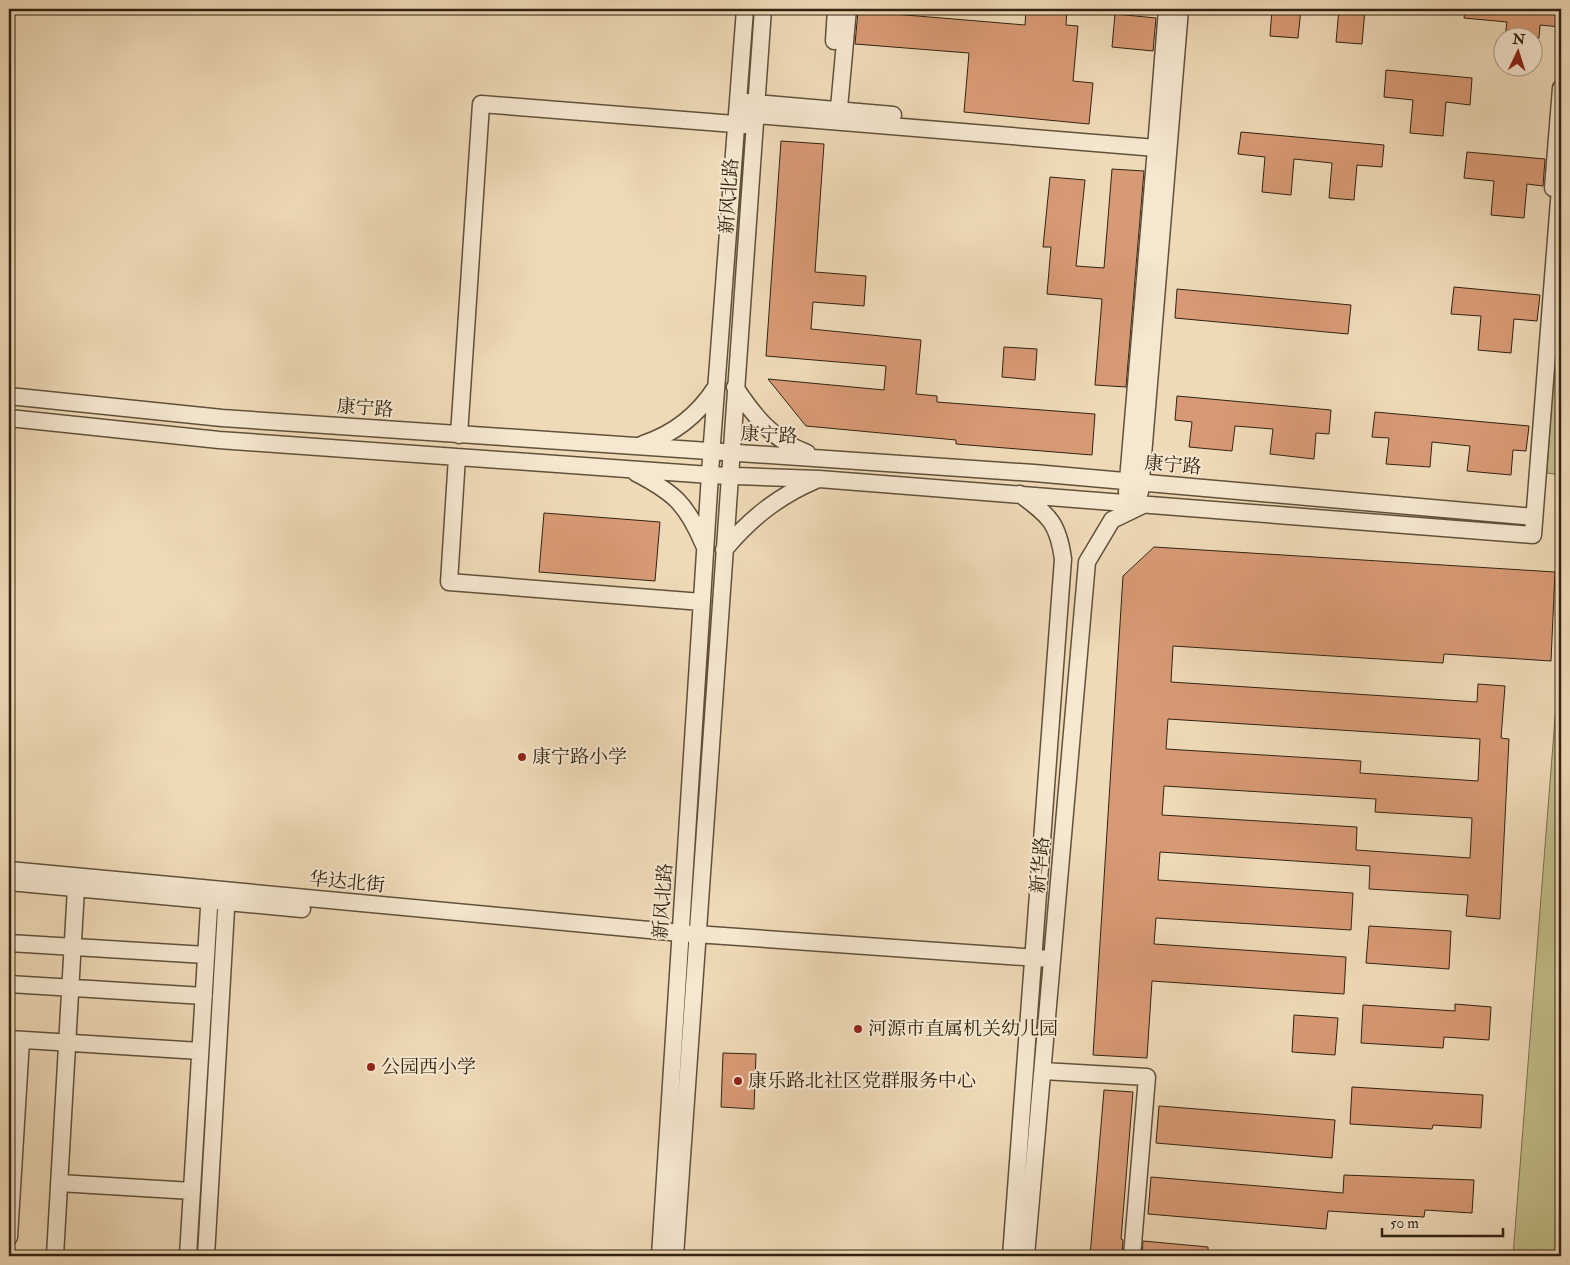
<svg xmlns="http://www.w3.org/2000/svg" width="1570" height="1265" viewBox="0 0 1570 1265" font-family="'IM FELL Double Pica','Noto Serif SC',serif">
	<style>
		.green { fill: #c1bd89; stroke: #79704d }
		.building { fill: #d89a76; stroke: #312311; fill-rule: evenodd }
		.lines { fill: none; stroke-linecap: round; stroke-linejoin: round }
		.minor-casing { stroke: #60513a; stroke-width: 19 }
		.minor { stroke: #f5e7d0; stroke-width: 16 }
		.poi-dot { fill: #8f2418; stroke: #f5e7d0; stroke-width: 2 }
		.labels { text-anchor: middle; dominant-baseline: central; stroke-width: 4; stroke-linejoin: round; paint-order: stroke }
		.street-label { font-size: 19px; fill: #312311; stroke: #f5e7d0 }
		.poi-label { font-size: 19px; fill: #312311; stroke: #f5e7d0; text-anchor: start }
	</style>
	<rect width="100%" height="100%" fill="#efdab7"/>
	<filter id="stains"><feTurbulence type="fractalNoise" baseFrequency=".004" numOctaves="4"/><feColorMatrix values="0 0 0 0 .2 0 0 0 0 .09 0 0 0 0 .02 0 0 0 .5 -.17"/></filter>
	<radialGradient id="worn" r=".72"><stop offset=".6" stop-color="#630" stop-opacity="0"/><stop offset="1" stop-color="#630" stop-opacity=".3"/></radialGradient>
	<!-- green -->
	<path class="green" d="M1561,263v212l-14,-2z
		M1561,642v614h-48z"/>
	<!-- building -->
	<path class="building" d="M1026,9h41l-1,16 12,1 -5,55 20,2 -4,41 -125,-12 5,-59 -114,-9 3,-33 167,14z
		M1272,9h29l-3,29 -28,-2z
		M1339,9h26l-3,35 -26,-2z
		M1465,9h96v18l-21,-2 -1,13h-34l2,-16 -43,-4z
		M1115,14l41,4 -3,33 -41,-4z
		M1386,70l86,8 -2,27 -24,-3 -3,34 -33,-3 3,-33 -29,-3z
		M1241,132l143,13 -2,22 -25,-2 -3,35 -25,-2 3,-35 -38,-4 -3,36 -29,-3 3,-35 -27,-3z
		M781,141l43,3 -9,128 51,4 -2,30 -51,-4 -2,27 110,11 -5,54 21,2v6l158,12 -3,41 -136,-11v-4l-150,-14 -38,-47 116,11 2,-24 -120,-10z
		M1467,152l78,7 -2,27 -16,-2 -3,34 -33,-3 3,-34 -30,-3z
		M1112,169l32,2 -18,216 -31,-2 7,-86 -55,-5 4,-47h-8l7,-70 35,3 -9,86 28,2z
		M1454,287l86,8 -3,26 -23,-2 -3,34 -33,-3 3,-34 -30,-2z
		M1177,289l174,16 -3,29 -173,-16z
		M1004,347l33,2 -2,31 -33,-3z
		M1177,396l154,14 -2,24 -13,-1 -2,26 -44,-5 3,-25 -38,-3 -3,25 -43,-4 3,-25 -17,-2z
		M1375,412l154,14 -3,25 -13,-1 -2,25 -44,-4 3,-25 -38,-4 -2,25 -44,-3 3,-26 -17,-1z
		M544,513l116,9 -5,59 -116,-9z
		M1154,547l401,25 -4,89 -107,-7 -1,9 -270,-17 -2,36 306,20 1,-18 27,2 -4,52 8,1 -9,180 -34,-3 2,-21 -99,-6 1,-23 -210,-14 -2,28 195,13 -2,37 -195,-12 -2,26 192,13 -2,37 -192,-13 -5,77 -54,-3 30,-479zM1168,719l312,20 -2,42 -118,-8 1,-12 -195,-12zM1164,786l212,13 -1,13 97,6 -2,40 -114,-8 1,-23 -195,-12z
		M1369,926l82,5 -2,38 -83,-6z
		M1455,1004l36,3 -2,33 -45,-3 -1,11 -82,-5 2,-38 92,6z
		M1294,1015l44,3 -3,37 -43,-3z
		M723,1053l33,1 -2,55 -33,-2z
		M1352,1087l131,8 -2,33 -48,-3 -1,4 -82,-5z
		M1104,1090l29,2 -12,147 2,1 -1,16h-32z
		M1159,1106l176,14 -3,38 -176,-15z
		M1344,1175l130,5 -2,33 -47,-3 -1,7 -96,-6 -2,18 -178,-15 3,-37 192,16z
		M1143,1241l65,6v9h-66z"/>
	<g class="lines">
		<!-- minor casing -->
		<g class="minor-casing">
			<path id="minor" d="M834,41l2,-32
				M746,102l147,13
				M745,114l411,34 -29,344
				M838,119l10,-110
				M1167,149l-11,-1 11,-139
				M1553,188l8,-100
				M735,387c18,28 39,54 72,66
				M9,396l213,22 812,55 500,44
				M9,418l210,22 491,35 109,4 714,56 28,-360
				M459,435l22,-331 266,21
				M643,444c31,-10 55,-29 73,-57
				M457,457l-8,125 253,20
				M636,473c39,20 51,32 68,72
				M1140,492l40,-483
				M724,550c26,-31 53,-53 90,-69
				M9,870l672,63 371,26
				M9,882l293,27
				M9,943l197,12
				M9,984l195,12
				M9,1039l191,12
				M1043,1071l104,6 -15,179
				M59,1183l133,8
				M9,1237l12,-197
				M55,1256l21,-368
				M188,1256l22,-365
				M206,1256l21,-364
				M660,1256l52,-813 33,-434
				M675,1256l88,-1247
				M1011,1256l52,-697c-5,-37 -14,-43 -43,-65
				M1026,1256l61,-694 25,-42 31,-15"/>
		</g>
		<!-- minor -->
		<use href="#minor" class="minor"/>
	</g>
	<!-- markers -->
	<g class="poi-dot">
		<circle cx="522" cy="757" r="5"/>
		<circle cx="858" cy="1029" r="5"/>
		<circle cx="371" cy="1067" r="5"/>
		<circle cx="738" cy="1081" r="5"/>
	</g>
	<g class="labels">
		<!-- street labels -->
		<g class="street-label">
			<text transform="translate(729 196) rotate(-86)">新风北路</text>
			<text transform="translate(365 408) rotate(4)">康宁路</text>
			<text transform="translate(769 435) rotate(3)">康宁路</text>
			<text transform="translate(1173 465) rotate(5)">康宁路</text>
			<text transform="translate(1040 865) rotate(-85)">新华路</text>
			<text transform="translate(347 882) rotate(5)">华达北街</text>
			<text transform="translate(663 901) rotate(-86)">新风北路</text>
		</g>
		<!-- poi labels -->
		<g class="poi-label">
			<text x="532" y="757">康宁路小学</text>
			<text x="868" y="1029">河源市直属机关幼儿园</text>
			<text x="381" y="1067">公园西小学</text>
			<text x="748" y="1081">康乐路北社区党群服务中心</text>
		</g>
	</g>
	<!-- margin -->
	<rect width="1570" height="1265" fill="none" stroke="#efdab7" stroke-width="30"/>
	<rect x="10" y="10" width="1550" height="1245" fill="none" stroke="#312311" stroke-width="2.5"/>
	<rect x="15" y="15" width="1540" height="1235" fill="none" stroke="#312311"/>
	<!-- north arrow -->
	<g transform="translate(1518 52) rotate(4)"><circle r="24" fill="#f5e7d0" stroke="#a79984"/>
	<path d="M0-4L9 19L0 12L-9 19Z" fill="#8f2418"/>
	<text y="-8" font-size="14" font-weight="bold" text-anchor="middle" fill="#312311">N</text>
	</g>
	<!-- scale -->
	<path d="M1382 1228v8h121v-8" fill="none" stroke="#312311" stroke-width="2.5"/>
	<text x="1390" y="1228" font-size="15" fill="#312311" stroke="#f5e7d0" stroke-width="4" paint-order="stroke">50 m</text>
	<rect width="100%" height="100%" filter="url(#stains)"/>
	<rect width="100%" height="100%" fill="url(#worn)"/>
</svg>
